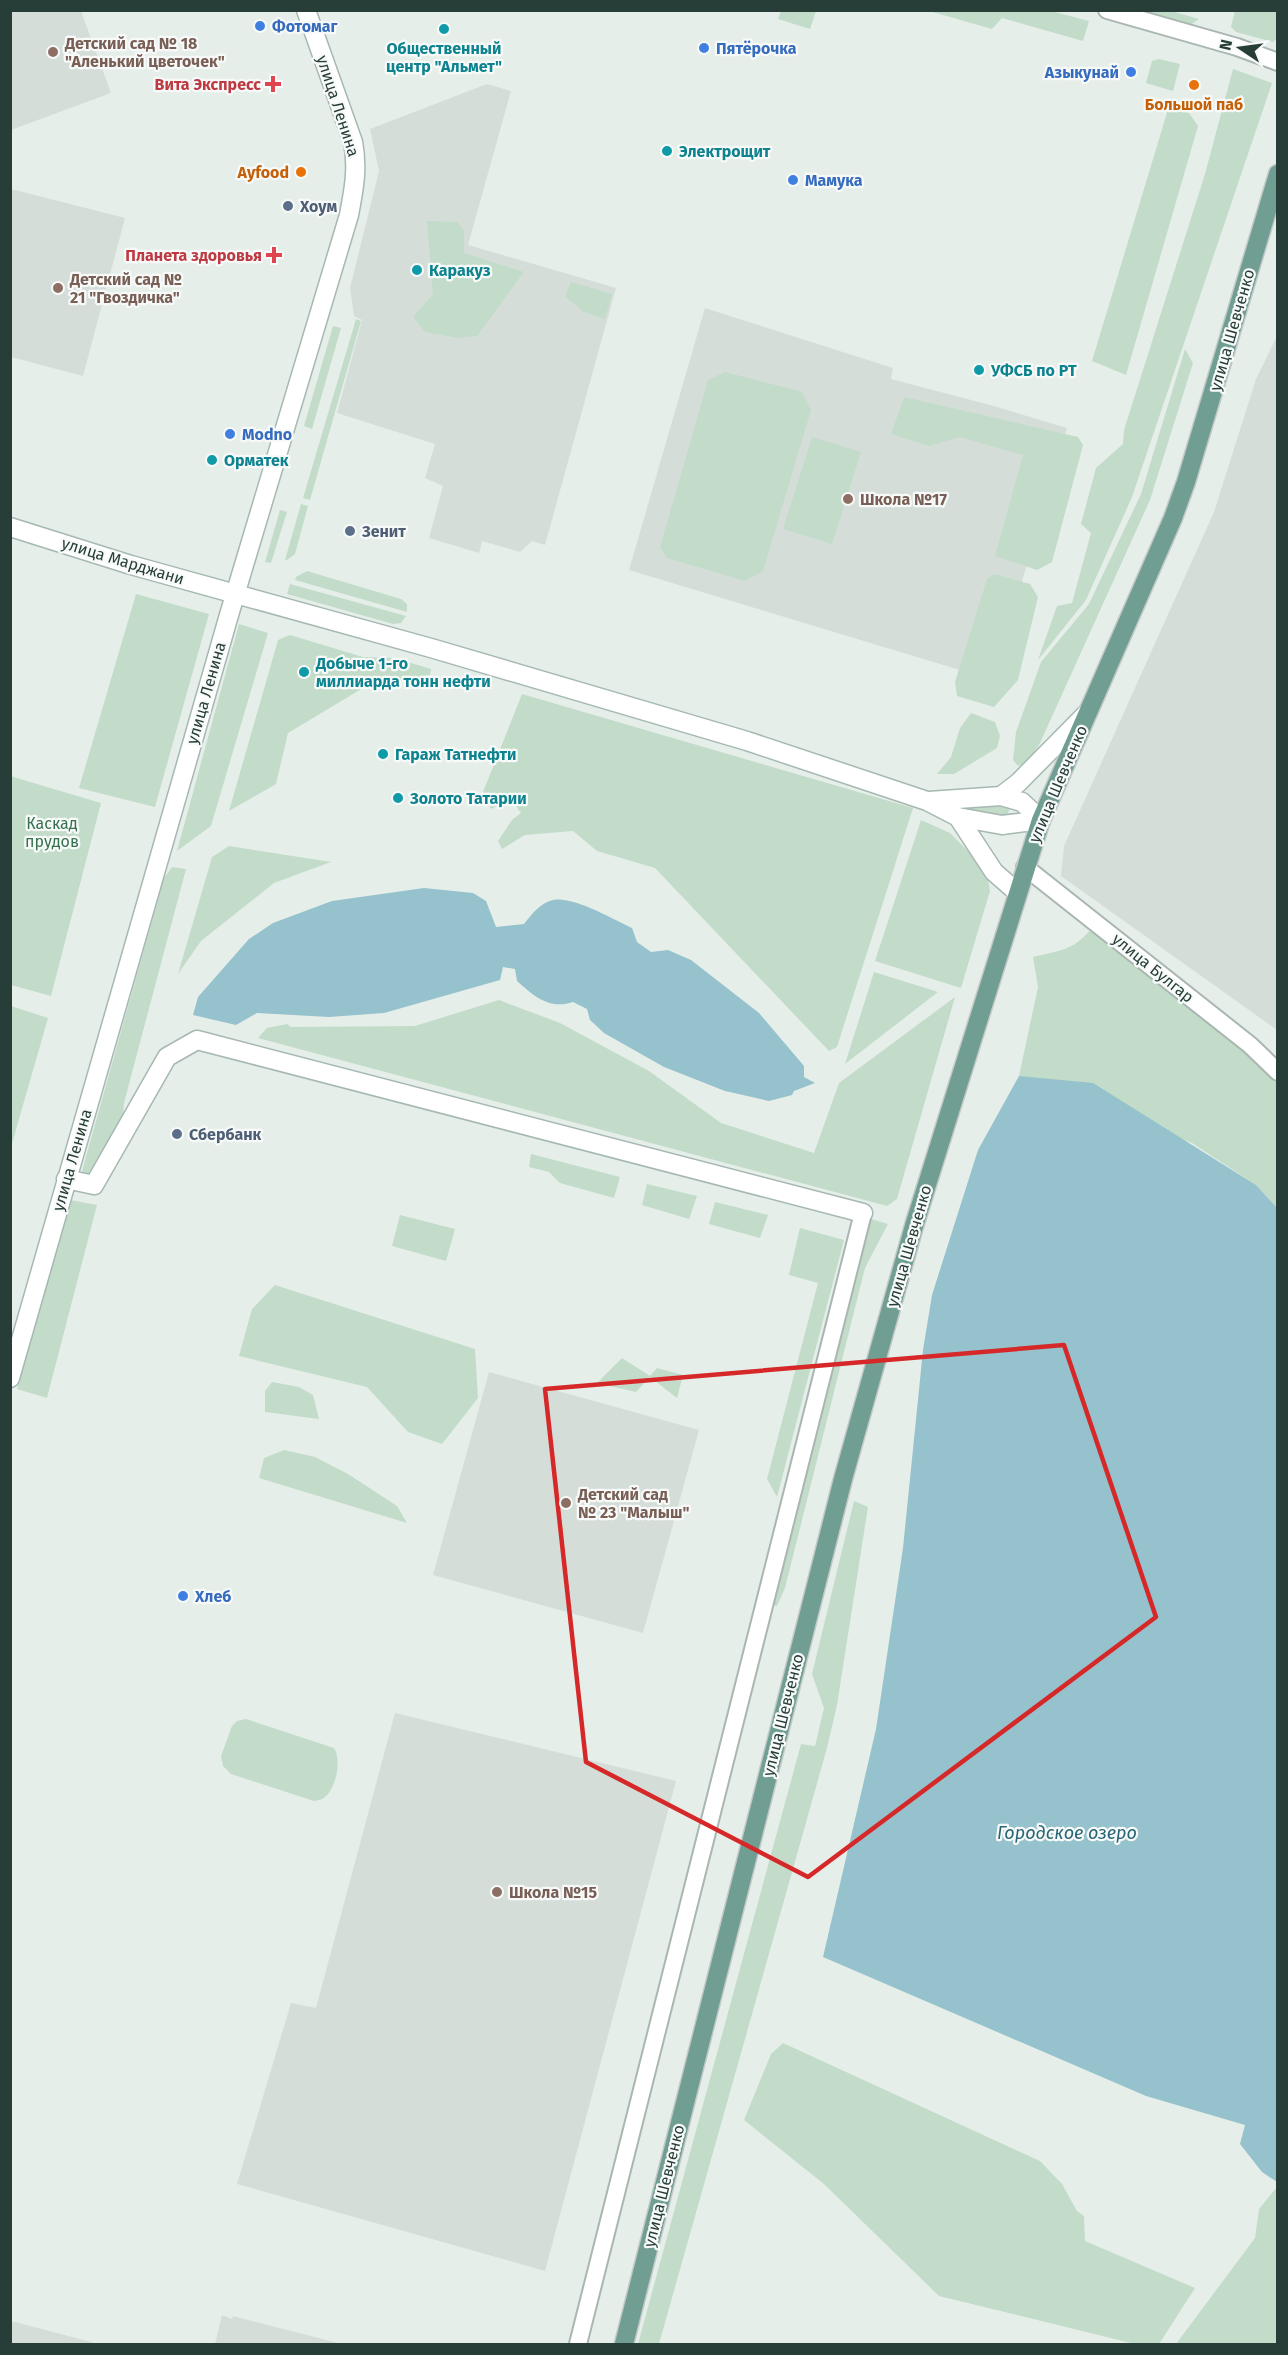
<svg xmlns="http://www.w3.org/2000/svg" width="1288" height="2355" viewBox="0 0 1288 2355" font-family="'Fira Sans',sans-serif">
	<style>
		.built { fill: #d5ddd9 }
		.green { fill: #c2dcc9 }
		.water { fill: #95c2cc }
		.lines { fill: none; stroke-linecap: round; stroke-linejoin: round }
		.street-casing { stroke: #a9b6b1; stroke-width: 20 }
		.secondary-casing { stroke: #a6b8b2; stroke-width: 21 }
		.primary-casing { stroke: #c3c9c7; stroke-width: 21 }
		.street { stroke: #fff; stroke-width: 16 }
		.secondary { stroke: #fff; stroke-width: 18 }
		.primary { stroke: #709e93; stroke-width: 18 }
		.marked { fill: none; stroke: #d62828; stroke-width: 4.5; stroke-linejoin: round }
		.shop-dot { fill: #3f7fe0; stroke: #f7faf9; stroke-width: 2 }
		.culture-dot { fill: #0f9aa8; stroke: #f7faf9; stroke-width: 2 }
		.education-dot { fill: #8d6e63; stroke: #f7faf9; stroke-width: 2 }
		.health-dot { fill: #e0444e; stroke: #f7faf9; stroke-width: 2 }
		.food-dot { fill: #e8710a; stroke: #f7faf9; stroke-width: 2 }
		.service-dot { fill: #5c6f8a; stroke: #f7faf9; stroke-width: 2 }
		.labels { text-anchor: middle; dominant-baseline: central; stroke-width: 4.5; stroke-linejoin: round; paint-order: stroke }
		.shop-label { font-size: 16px; font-weight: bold; fill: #366cbe; stroke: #f7faf9; text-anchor: start }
		.education-label { font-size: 16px; font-weight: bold; fill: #785e54; stroke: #f7faf9; text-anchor: start }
		.culture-label { font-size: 16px; font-weight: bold; fill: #0d838f; stroke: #f7faf9; text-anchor: start }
		.health-label { font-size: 16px; font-weight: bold; fill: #be3a42; stroke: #f7faf9; text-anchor: end }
		.food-label { font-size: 16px; font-weight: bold; fill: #c56008; stroke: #f7faf9 }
		.street-label { font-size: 16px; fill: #273e38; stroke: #f7faf9 }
		.service-label { font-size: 16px; font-weight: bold; fill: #4e5e75; stroke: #f7faf9; text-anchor: start }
		.park-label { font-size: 16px; fill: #35714d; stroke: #f7faf9 }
		.water-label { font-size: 18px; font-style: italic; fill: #276674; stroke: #f7faf9 }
	</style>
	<rect width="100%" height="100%" fill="#e6eeea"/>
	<!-- built -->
	<path class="built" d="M11,10l70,1 30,82 -100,37z
		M487,84l24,7 -43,154 148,43 -71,257 -13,-4 -12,11 -38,-11 -3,12 -50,-15 14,-52 -18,-8 10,-34 -98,-31 25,-93 -8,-4 -4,-28 29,-117 -9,-42z
		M11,189l114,29 -42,158 -72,-19z
		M705,308l188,60 -2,11 99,26 77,23 -74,252 -364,-110z
		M1277,336v694l-216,-154 3,-30 150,-334 42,-133z
		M489,1372l210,58 -56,203 -210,-58z
		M395,1713l281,68 -131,490 -308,-87 54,-181 25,5z
		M222,2315l10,4 1,-3 109,28h-127z
		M10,2322h5l84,22h-88z"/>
	<!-- green -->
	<path class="green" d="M781,11v-1l35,1 -6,18 -32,-10z
		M929,11h122l38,10 -6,20 -81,-23 -10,11z
		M1138,11h33l28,8 -10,7z
		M1235,11h42v27l-4,4 -37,-10 -5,-5z
		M1159,59l21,5 -7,27 -27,-8 6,-22z
		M1233,69l39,14 -140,414 -46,103 -48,60 19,-54 15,-3 19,-70 -10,-9 15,-56 27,-24 1,-14 81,-256z
		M1169,106l20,7 9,13 -72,249 -34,-14z
		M427,221l31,1 6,9v22l60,19 -47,64 -18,2 -34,-6 -12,-15 20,-23z
		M571,282l41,12 -7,25 -21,-7 -19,-16z
		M356,319l5,2 -51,179 -7,-2z
		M333,326l8,2 -29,101 -8,-3z
		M1185,349l8,14 -43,137 -110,243 -12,19 -10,4 -5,-6 3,-28 25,-70 48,-58 52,-110z
		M725,372l77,20 9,18 -48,161 -18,10 -78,-23 -7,-11 48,-167z
		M904,397l174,40 5,8 -31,117 -15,8 -42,-14 28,-101 -63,-18 -31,9 -38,-12z
		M812,437l49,15 -29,92 -49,-15z
		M301,504l7,2 -13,48 -8,6h-2z
		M280,510l7,2 -16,51 -6,-1z
		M307,571l94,28 6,5v8l-112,-32 1,-3z
		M994,574l36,10 8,13 -20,83 -24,27 -37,-11 -2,-14 32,-103z
		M290,584l116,32 -5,7 -8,1 -106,-30z
		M136,594l73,20 -54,193 -76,-19z
		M239,624l29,9 -57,193 -34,25z
		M290,635l73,22 31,1 37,11 -1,6 -8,1 -2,6 -28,-1 -29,7 -75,45 -12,51 -47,27 49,-171z
		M522,694l391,114 -76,239 -8,4 -174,-183 -58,-17 -24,-20 -48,4 -23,14 -4,-8 14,-21 9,-7 -10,-14 -20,10 -8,-17z
		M971,713l24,9 5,14 -3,12 -43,26h-17l14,-17 9,-29z
		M10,776l91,27 -50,193 -40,-11z
		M998,805l12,3 -4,11 -39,-6 1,-5z
		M921,820l29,13 36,36 4,22 -29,97 -86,-27z
		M229,846l102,16 -57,21 -73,58 -23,33 34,-117z
		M172,867l14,2 -62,234 -1,13 -35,58 -6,-3 82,-293z
		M1092,928l185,148v132l-21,-23 -64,-42 -173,-67 19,-89 -5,-30c28,-7 40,-6 59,-29z
		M874,972l64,20 -93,72z
		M955,997l-58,202 -10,7 -629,-168 9,-10 20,-4 4,3 124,-1 84,-26 61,23 89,48 72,52 93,30 25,-70z
		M11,1006l37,12 -37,129 -1,-141z
		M531,1154l89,23 -6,21 -54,-15 -11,-11 -20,-5z
		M647,1184l50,12 -8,23 -47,-14z
		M70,1200l27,5 -50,193 -30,-9z
		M715,1202l53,13 -8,23 -51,-14z
		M400,1215l55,14 -9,32 -54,-15z
		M871,1219l17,5 -23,44 -80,320 -8,18 -5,-1z
		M800,1228l44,12 -67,257 -10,-18 51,-196 -29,-8z
		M275,1285l200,64 3,49 -36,46 -34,-12 -41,-45 -128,-31 13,-47z
		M622,1358l28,18 7,-8 26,7 -6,23 -27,-21 -14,15 -39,-9z
		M272,1382l27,5 14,8 6,24 -54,-7v-21z
		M284,1450l31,7 33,17 49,32 10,17 -148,-45 5,-20z
		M854,1501l14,6 -31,198 -10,43 -168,596h-21l163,-600 14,2 9,-38 -12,-34z
		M246,1719l88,29c8,12 2,41 -10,50 -3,2 -7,2 -10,3l-83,-27 -8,-8 -2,-10 11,-30 5,-5z
		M783,2043l257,118 22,23 15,27 7,5 1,25 110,47 -36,56h-24l-196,-48 -115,-112 -80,-64 27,-66z
		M1277,2187v157h-101l79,-106 4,-29z"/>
	<!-- water -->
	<path class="water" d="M424,888l49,5 13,8 10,26 28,-3c7,-9 16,-21 29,-24 21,-4 59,19 79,28l5,14 14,10 17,-2 23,10 68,53 45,53v11l11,6 -21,8 -2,4 -23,6 -44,-10 -61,-24 -60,-34 -14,-13 -3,-11 -14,-7c-24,8 -39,-6 -56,-21l-2,-12 -12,-2 -3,13 -116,33 -55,4 -72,-4 -21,12 -43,-10 5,-18 51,-58 24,-16 59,-22z
		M1019,1076l74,7 163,102 21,23v974l-15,-10 -22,-28 5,-19 -99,-29 -323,-139 53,-228 27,-181 20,-198 9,-55 46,-145z"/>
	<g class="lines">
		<!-- street casing -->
		<g class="street-casing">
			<path id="street" d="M1107,10l130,37 41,15
				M1025,867l225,178 28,27
				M578,2344l285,-1131"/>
		</g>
		<!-- secondary casing -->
		<g class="secondary-casing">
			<path id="secondary" d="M10,527l121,38 300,83 316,93 180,60 31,16 36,55 23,20
				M1001,796l17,-13 69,-70
				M929,801l72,-5 21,6 19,18
				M958,817l44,8 39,-5
				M66,1179l28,6 73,-128 30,-17 666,173
				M10,1378l219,-763 120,-400c5,-26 9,-47 4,-73l-47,-132"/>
		</g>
		<!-- primary casing -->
		<g class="primary-casing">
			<path id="primary" d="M624,2344l219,-865 71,-253 127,-406 132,-302 13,-36 92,-308"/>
		</g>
		<!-- street -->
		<use href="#street" class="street"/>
		<!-- secondary -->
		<use href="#secondary" class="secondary"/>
		<!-- primary -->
		<use href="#primary" class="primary"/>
	</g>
	<!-- marked area -->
	<path class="marked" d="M1064,1345l92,272 -348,260 -222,-115 -41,-373z"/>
	<!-- markers -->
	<g class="shop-dot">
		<circle cx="260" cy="26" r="6"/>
		<circle cx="704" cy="48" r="6"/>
		<circle cx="1131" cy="72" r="6"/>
		<circle cx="793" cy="180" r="6"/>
		<circle cx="230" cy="434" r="6"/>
		<circle cx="183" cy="1596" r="6"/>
	</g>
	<g class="culture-dot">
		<circle cx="444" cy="29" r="6"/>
		<circle cx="667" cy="151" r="6"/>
		<circle cx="417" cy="270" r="6"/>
		<circle cx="979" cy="370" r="6"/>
		<circle cx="212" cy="460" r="6"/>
		<circle cx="304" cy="672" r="6"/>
		<circle cx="383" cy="754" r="6"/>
		<circle cx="398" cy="798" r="6"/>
	</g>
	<g class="education-dot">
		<circle cx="53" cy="52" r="6"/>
		<circle cx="58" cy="288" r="6"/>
		<circle cx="848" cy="499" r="6"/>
		<circle cx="566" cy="1503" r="6"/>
		<circle cx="497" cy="1892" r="6"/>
	</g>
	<g class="health-dot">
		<path d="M270 75h6v6h6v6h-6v6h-6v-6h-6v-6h6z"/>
		<path d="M271 246h6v6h6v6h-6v6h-6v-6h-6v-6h6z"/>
	</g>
	<g class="food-dot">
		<circle cx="1194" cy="85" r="6"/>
		<circle cx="301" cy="172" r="6"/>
	</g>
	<g class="service-dot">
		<circle cx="288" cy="206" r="6"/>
		<circle cx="350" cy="531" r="6"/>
		<circle cx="177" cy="1134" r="6"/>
	</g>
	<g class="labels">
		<!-- shop labels -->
		<g class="shop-label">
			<text x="272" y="26">Фотомаг</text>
			<text x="716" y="48">Пятёрочка</text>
			<text x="1119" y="72" text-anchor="end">Азыкунай</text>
			<text x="805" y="180">Мамука</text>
			<text x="242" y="434">Modno</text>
			<text x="195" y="1596">Хлеб</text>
		</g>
		<!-- education labels -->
		<g class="education-label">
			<text x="65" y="43">Детский сад № 18<tspan x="65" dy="18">"Аленький цветочек"</tspan></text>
			<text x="70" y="279">Детский сад №<tspan x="70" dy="18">21 "Гвоздичка"</tspan></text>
			<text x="860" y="499">Школа №17</text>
			<text x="578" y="1494">Детский сад<tspan x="578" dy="18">№ 23 "Малыш"</tspan></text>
			<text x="509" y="1892">Школа №15</text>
		</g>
		<!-- culture labels -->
		<g class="culture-label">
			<text x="444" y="48" text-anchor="middle">Общественный<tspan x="444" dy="18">центр "Альмет"</tspan></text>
			<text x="679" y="151">Электрощит</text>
			<text x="429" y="270">Каракуз</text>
			<text x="991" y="370">УФСБ по РТ</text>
			<text x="224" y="460">Орматек</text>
			<text x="316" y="663">Добыче 1-го<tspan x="316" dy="18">миллиарда тонн нефти</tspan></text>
			<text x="395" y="754">Гараж Татнефти</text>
			<text x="410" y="798">Золото Татарии</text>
		</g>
		<!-- health labels -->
		<g class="health-label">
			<text x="261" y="84">Вита Экспресс</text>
			<text x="262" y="255">Планета здоровья</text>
		</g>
		<!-- food labels -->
		<g class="food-label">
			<text x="1194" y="104">Большой паб</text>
			<text x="289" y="172" text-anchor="end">Ayfood</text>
		</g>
		<!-- street labels -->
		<g class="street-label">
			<text transform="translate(338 106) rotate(72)">улица Ленина</text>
			<text transform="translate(1232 330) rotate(-74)">улица Шевченко</text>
			<text transform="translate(123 561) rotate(17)">улица Марджани</text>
			<text transform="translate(206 693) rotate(-74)">улица Ленина</text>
			<text transform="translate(1058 784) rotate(-67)">улица Шевченко</text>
			<text transform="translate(1153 968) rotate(39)">улица Булгар</text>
			<text transform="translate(72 1160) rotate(-74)">улица Ленина</text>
			<text transform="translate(909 1246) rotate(-74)">улица Шевченко</text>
			<text transform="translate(783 1715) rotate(-76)">улица Шевченко</text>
			<text transform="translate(664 2186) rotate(-76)">улица Шевченко</text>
		</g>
		<!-- service labels -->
		<g class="service-label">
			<text x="300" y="206">Хоум</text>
			<text x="362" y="531">Зенит</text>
			<text x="189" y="1134">Сбербанк</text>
		</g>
		<!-- park labels -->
		<g class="park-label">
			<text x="52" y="823">Каскад<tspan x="52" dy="18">прудов</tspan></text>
		</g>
		<!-- water labels -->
		<g class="water-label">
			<text x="1067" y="1833">Городское озеро</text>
		</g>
	</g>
	<!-- border -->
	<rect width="1288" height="2355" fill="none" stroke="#273e38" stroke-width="24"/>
	<!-- north arrow -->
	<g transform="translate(1240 48) rotate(283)" stroke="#f7faf9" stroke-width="4.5" paint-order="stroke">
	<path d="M0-4.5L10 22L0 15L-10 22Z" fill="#273e38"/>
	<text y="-9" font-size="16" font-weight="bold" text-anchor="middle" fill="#273e38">N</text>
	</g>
</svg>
